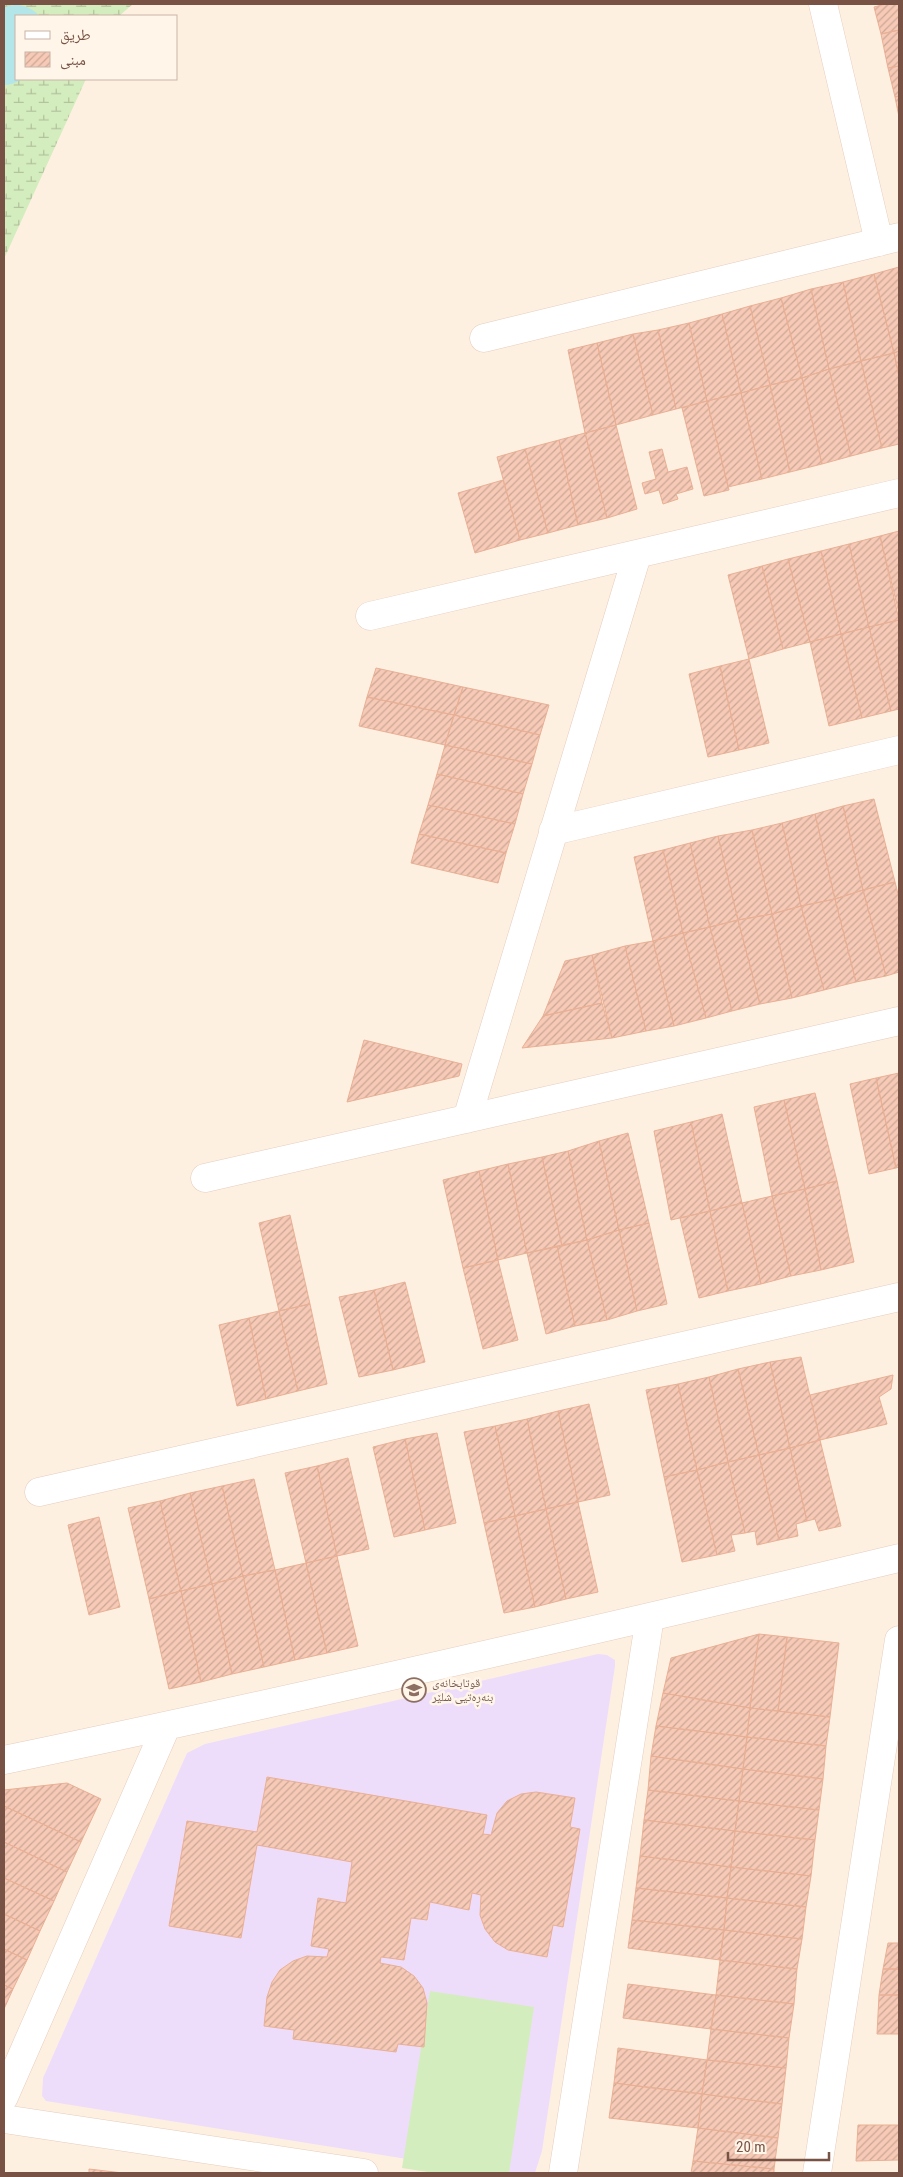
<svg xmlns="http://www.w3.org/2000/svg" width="903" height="2177" viewBox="0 0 903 2177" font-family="'Roboto Condensed','Noto Naskh Arabic',sans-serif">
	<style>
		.education { fill: #eeddfa }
		.wetland { fill: url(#wetland-marsh) }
		.pitch { fill: #d4edbe }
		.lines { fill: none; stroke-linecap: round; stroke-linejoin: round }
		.river { stroke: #b3e6e9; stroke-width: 60 }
		.building { fill: url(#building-hatch); stroke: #eaaf94 }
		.street-casing { stroke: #e5cdbe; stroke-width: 29 }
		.street { stroke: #fff; stroke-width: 28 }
		.labels { text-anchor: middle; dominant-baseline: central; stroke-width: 5; stroke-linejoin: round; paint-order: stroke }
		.education-label { font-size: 12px; fill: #785e54; stroke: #fff5e9; text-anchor: start }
	</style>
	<defs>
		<pattern id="wetland-marsh" width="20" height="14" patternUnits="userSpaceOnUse" patternTransform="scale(1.25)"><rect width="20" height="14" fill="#d4edbe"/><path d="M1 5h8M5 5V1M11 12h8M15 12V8" fill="none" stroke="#b1c39c"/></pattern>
		<pattern id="building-hatch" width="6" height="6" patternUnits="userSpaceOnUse" patternTransform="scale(1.25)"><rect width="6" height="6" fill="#f6cab6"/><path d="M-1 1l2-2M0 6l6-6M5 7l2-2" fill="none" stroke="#cca796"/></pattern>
	</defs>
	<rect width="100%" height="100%" fill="#fef0e0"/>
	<!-- education -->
	<path class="education" d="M598,1654l9,1 8,5v6l-73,485 -7,22h-41l-448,-72 -4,-5 1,-18 144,-325 18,-9z"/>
	<!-- wetland -->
	<path class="wetland" d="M4,4h129l-14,12h-103v63h70l-82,180z"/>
	<!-- pitch -->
	<path class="pitch" d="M430,1991l104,16 -25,166h-75l-32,-5z"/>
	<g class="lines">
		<!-- river -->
		<path class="river" d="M4,55l12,-20"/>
	</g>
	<!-- building -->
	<path class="building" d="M885,4h14v26l-18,4 -7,-27z
		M899,30v36l-11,2 -7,-34z
		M899,66v30l-4,1 -7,-29z
		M899,96v21l-4,-20z
		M899,267v84l-5,2 -20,-79z
		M874,274l20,79 -33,8 -18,-79z
		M843,282l18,79 -32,8 -18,-80z
		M811,289l18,80 -27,9 -21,-80z
		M781,298l21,80 -32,7 -20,-79z
		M750,306l20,79 -29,8 -19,-79z
		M722,314l19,79 -34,8 -18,-78z
		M689,323l18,78 -31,8 -18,-79z
		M658,330l18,79 -23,6 -20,-81z
		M633,334l20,81 -37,10 -19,-82z
		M597,343l19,82 -31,8 -17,-83z
		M899,351v25l-5,-23z
		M894,353l5,23v68l-17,4 -21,-87z
		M861,361l21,87 -31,8 -22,-87z
		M829,369l22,87 -29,8 -20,-86z
		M802,378l20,86 -32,8 -20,-87z
		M770,385l20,87 -28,7 -21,-86z
		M741,393l21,86 -34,8 -21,-86z
		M707,401l22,89 -25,6 -22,-88z
		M616,425l21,84 -30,9 -22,-85z
		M585,433l22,85 -29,7 -19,-85z
		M559,440l19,85 -30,8 -23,-84z
		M525,449l23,84 -28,7 -23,-83z
		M662,449l6,23 19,-5 6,22 -17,5 2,5 -15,5 -4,-14 -14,4 -3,-11 14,-4 -7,-27z
		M503,480l17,60 -45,13 -17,-60z
		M899,531v82l-19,-77z
		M880,536l19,84 -30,7 -20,-83z
		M849,544l20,83 -28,7 -20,-83z
		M821,551l20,83 -31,8 -22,-83z
		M788,559l22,83 -27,7 -21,-83z
		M762,566l21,83 -34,10 -21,-84z
		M899,620v89l-8,2 -22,-84z
		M869,627l22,84 -29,7 -21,-84z
		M841,634l21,84 -33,8 -19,-84z
		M749,659l20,84 -30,7 -19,-84z
		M720,666l19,84 -31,7 -19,-83z
		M376,668l87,19 -9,28 -87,-18z
		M463,687l86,18 -9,30 -86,-20z
		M367,697l87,18 -9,30 -86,-19z
		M454,715l86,20 -8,29 -87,-19z
		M445,745l87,19 -9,30 -86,-20z
		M437,774l86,20 -8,30 -87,-19z
		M874,799l21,83 -32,8 -20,-84z
		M428,805l87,19 -9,29 -87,-19z
		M843,806l20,84 -28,9 -20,-85z
		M815,814l20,85 -34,7 -19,-83z
		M782,823l19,83 -29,8 -20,-84z
		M752,830l20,84 -34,6 -20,-84z
		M419,834l87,19 -8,30 -87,-20z
		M718,836l20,84 -28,7 -20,-84z
		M690,843l20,84 -27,6 -20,-83z
		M663,850l20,83 -30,8 -19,-84z
		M895,882l4,16v74l-13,4 -23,-86z
		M863,890l23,86 -30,6 -21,-83z
		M835,899l21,83 -32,8 -23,-84z
		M801,906l23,84 -32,8 -20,-84z
		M772,914l20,84 -32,6 -22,-84z
		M738,920l22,84 -28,7 -22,-84z
		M710,927l22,84 -26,7 -23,-85z
		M683,933l23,85 -32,8 -21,-85z
		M653,941l21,85 -28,5 -21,-85z
		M625,946l21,85 -34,7 -20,-83z
		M592,955l10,48 -59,13 22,-55z
		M602,1003l10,35 -90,10 21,-32z
		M364,1040l98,24 -3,12 -112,26z
		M899,1073v94l-3,1 -20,-90z
		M876,1078l20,90 -27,6 -19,-90z
		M815,1093l22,88 -32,8 -21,-89z
		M784,1100l21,89 -33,7 -18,-89z
		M722,1114l20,89 -32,8 -19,-89z
		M691,1122l19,89 -39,9 -17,-89z
		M628,1133l21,90 -30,7 -20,-89z
		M599,1141l20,89 -32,10 -19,-89z
		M568,1151l19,89 -25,6 -20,-89z
		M542,1157l20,89 -35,7 -19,-89z
		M508,1164l19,89 -29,7 -19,-89z
		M479,1171l19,89 -35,8 -20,-88z
		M837,1181l17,81 -33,8 -16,-81z
		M805,1189l16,81 -30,6 -19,-80z
		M772,1196l19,80 -30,8 -19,-81z
		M742,1203l19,81 -33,7 -18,-80z
		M710,1211l18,80 -29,7 -19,-80z
		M290,1215l20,89 -31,7 -20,-88z
		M649,1223l18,81 -30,7 -18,-81z
		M619,1230l18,81 -30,9 -20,-80z
		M587,1240l20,80 -32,6 -18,-80z
		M557,1246l18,80 -29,8 -19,-81z
		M498,1260l20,80 -35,9 -20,-81z
		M405,1282l20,80 -32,8 -19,-80z
		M374,1290l19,80 -34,7 -20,-80z
		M310,1304l17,80 -29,7 -19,-80z
		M279,1311l19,80 -32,8 -17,-81z
		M249,1318l17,81 -29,7 -18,-81z
		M801,1357l19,83 -30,8 -20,-86z
		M770,1362l20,86 -31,7 -21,-86z
		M738,1369l21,86 -31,7 -19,-85z
		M893,1375l-2,14 -12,8 8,27 -67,16 -10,-45z
		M709,1377l19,85 -31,8 -19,-86z
		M678,1384l19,86 -33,7 -18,-87z
		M589,1404l21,91 -32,7 -20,-91z
		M558,1411l20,91 -32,7 -19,-90z
		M527,1419l19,90 -31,7 -20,-90z
		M495,1426l20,90 -31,7 -20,-91z
		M437,1433l19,90 -31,7 -20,-91z
		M405,1439l20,91 -31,7 -21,-90z
		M820,1440l21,86 -22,5 -4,-12 -8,2 -17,-73z
		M790,1448l17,73 -11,3 2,12 -19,4 -20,-85z
		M759,1455l20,85 -22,5 -2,-14 -10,2 -17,-71z
		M348,1458l21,91 -32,7 -20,-90z
		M728,1462l17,71 -14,2 4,16 -18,4 -20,-85z
		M317,1466l20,90 -31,7 -21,-90z
		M697,1470l20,85 -35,7 -18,-85z
		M254,1479l21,91 -32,6 -21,-90z
		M222,1486l21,90 -31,8 -22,-91z
		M190,1493l22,91 -31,7 -21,-90z
		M160,1501l21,90 -32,8 -21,-91z
		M578,1502l20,90 -32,7 -20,-90z
		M546,1509l20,90 -31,8 -20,-91z
		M515,1516l20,91 -31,6 -20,-90z
		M99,1517l21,90 -31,8 -21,-90z
		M337,1556l21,90 -31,7 -21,-90z
		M306,1563l21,90 -32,7 -20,-90z
		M275,1570l20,90 -31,7 -21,-91z
		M243,1576l21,91 -32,7 -20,-90z
		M212,1584l20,90 -31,8 -20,-91z
		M181,1591l20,91 -32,7 -20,-90z
		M759,1634l-9,74 -87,-15 8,-35z
		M759,1634l28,3 -9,74 -28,-3z
		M787,1637l52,6 -9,74 -52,-6z
		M663,1693l87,15 -3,29 -91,-11z
		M750,1708l80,9 -4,29 -79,-9z
		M656,1726l91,11 -4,32 -92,-13z
		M747,1737l79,9 -3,33 -80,-10z
		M651,1756l92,13 -4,32 -91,-11z
		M743,1769l80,10 -4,31 -80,-9z
		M267,1777l220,38 -4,19 8,1 6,-22 10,-12 14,-7 15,-2 39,6 -5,29 10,2 -17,98 -10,-2 -6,32 -39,-7 -13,-8 -10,-13 -5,-14 1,-20 -9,-2 -3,17 -39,-8 -3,18 -16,-2 -7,42 -23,-3 -1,6 21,4 13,9 9,12 4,15 -3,44 -26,-3 -2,8 -103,-13 1,-9 -30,-4 3,-29 5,-15 8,-12 13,-9 14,-5 20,1 2,-8 -18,-3 7,-48 28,5 6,-41 -95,-17 -16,93 -72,-12 18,-105 70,11z
		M67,1783l34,16 -20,43 -77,-36v-16z
		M648,1790l91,11 -4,30 -91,-11z
		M739,1801l80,9 -4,30 -80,-9z
		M4,1806l77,36 -14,30 -63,-30z
		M644,1820l91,11 -4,36 -91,-11z
		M735,1831l80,9 -4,36 -80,-9z
		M4,1842l63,30 -13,29 -50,-23z
		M640,1856l91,11 -4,31 -91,-10z
		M731,1867l80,9 -5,31 -79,-9z
		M4,1878l50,23 -14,30 -36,-17z
		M636,1888l91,10 -3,32 -92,-10z
		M727,1898l79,9 -4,32 -78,-9z
		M4,1914l36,17 -13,29 -23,-11z
		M632,1920l92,10 -4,30 -92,-12z
		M724,1930l78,9 -5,30 -77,-9z
		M888,1943h11v26h-16z
		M4,1949l23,11 -14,29 -9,-4z
		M720,1960l77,9 -3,35 -78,-9z
		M883,1969h16v26h-20z
		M628,1984l88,11 -5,34 -88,-11z
		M4,1985l9,4 -9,20z
		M716,1995l78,9 -5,34 -78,-9z
		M879,1995h20v39h-22z
		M711,2029l78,9 -3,30 -79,-8z
		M618,2048l89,12 -5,34 -88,-11z
		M707,2060l79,8 -4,36 -80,-10z
		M614,2083l88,11 -4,34 -89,-10z
		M702,2094l80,10 -4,34 -80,-10z
		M858,2125h41v35l-43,1z
		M698,2128l80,10 -4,31 -81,-8z
		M693,2161l81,8v4h-83z
		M89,2169l34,4h-34z"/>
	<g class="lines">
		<!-- street casing -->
		<g class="street-casing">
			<path id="street" d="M823,4l56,238
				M484,338l415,-101
				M370,616l529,-123
				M553,831l346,-81
				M467,1119l170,-564
				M205,1178l694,-157
				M39,1492l860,-195
				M4,1760c299,-62 598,-131 895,-202
				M4,2097l162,-370
				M4,2119l360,54
				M563,2173l87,-556
				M817,2173l82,-533"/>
		</g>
		<!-- street -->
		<use href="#street" class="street"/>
	</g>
	<!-- icons -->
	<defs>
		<g id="school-ring" transform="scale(1.25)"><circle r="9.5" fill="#fff5e9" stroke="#8d6e63" stroke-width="1.5"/><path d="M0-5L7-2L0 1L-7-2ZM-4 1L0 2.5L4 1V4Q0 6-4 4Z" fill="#8d6e63"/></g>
	</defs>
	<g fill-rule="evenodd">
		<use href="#school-ring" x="414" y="1690"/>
	</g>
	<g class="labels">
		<!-- education labels -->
		<g class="education-label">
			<text x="432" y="1683">قوتابخانەی<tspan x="432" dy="14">بنەڕەتیی شلێر</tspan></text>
		</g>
	</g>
	<!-- border -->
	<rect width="903" height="2177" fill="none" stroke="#785345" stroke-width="10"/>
	<!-- legend -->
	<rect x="15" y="15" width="162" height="65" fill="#fff5e9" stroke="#c9b4a7"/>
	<rect x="25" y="31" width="25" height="8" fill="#ffffff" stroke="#c9b4a7"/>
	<text x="60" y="40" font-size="15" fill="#785345">طريق</text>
	<rect x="25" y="52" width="25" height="15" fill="url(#building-hatch)" stroke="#c9b4a7"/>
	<text x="60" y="65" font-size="15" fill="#785345">مبنى</text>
	<!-- scale -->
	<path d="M728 2152v8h101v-8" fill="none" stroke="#785345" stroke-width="2.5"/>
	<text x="736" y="2152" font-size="15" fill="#785345" stroke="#fff5e9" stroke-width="4" paint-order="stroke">20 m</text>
</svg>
